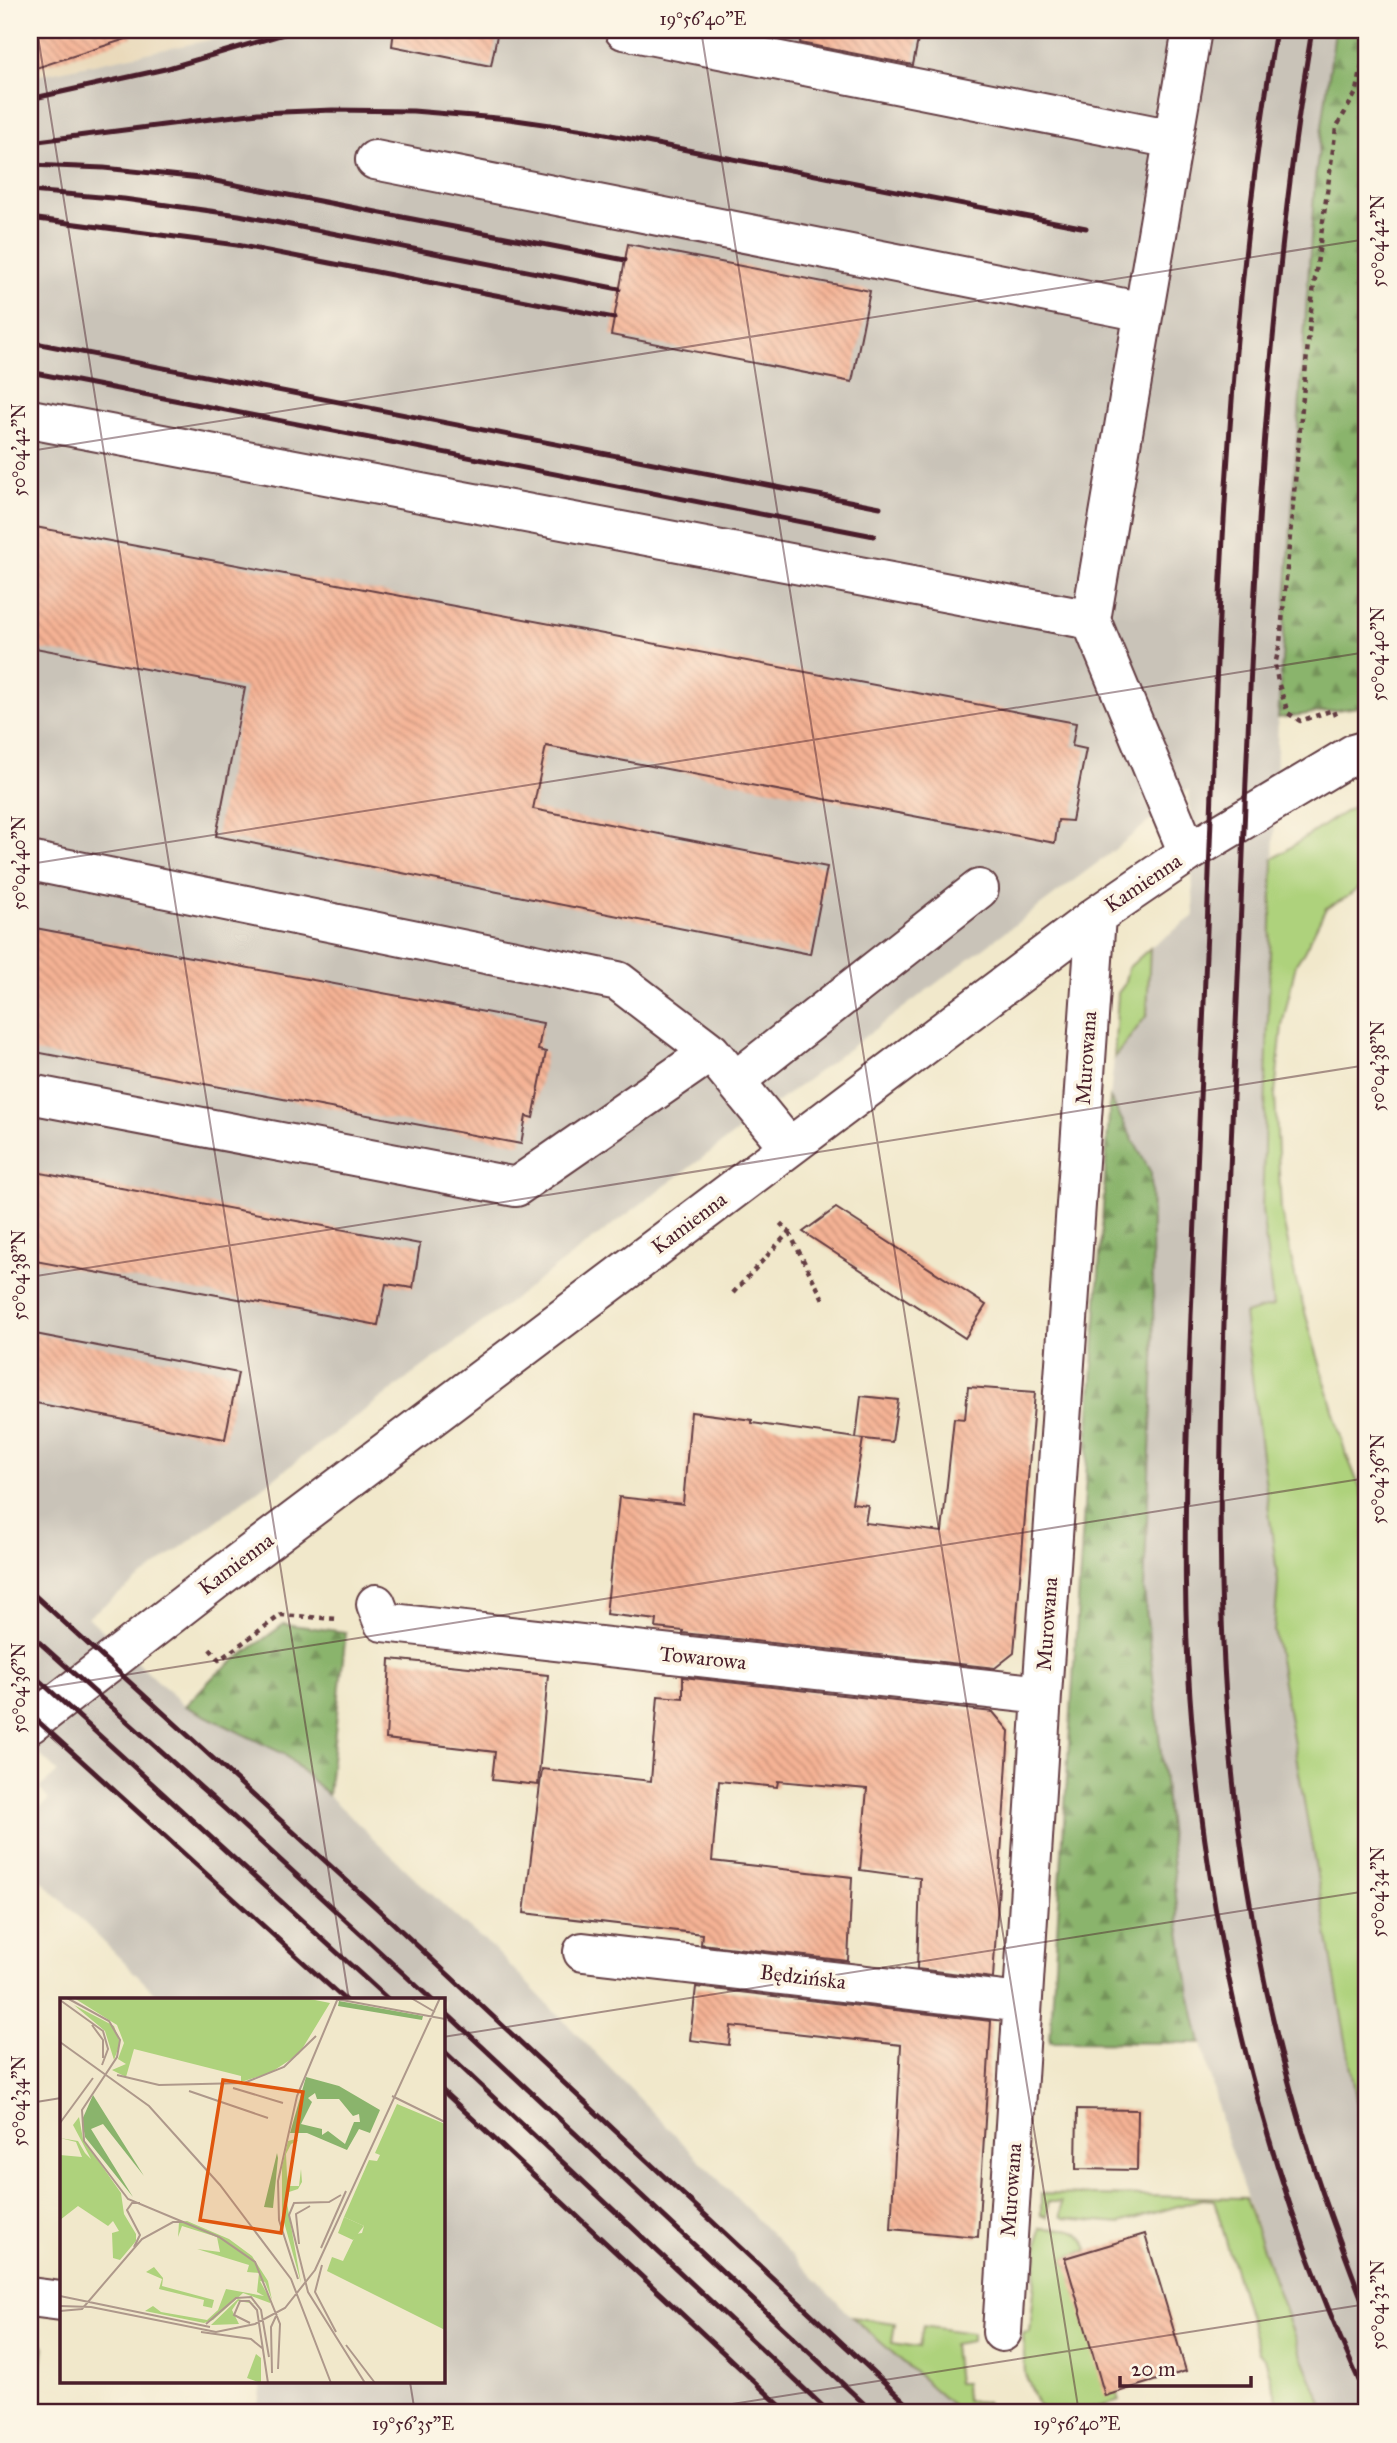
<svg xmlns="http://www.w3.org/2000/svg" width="1397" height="2443" viewBox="0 0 1397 2443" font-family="'IM FELL Great Primer',serif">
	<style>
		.built { fill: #e9d9ba }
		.industrial { fill: #c9c3b8 }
		.green { fill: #aed27c; stroke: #7c7854; stroke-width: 2 }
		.forest { fill: url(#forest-firs); stroke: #6a6a4c; stroke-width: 2 }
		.building { fill: url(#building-back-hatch) }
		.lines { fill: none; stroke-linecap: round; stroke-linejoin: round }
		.minor-casing { stroke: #633d43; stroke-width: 42 }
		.path { stroke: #633d43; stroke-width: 4.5; stroke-dasharray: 5 5; stroke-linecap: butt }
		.minor { stroke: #fff; stroke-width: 38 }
		.rail { stroke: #4a1f2b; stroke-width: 5 }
		.ticks { fill: none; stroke: #4a1f2b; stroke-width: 2; stroke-opacity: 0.45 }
		.labels { text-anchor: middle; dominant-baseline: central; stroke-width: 7; stroke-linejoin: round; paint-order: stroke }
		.street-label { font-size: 21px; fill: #4a1f2b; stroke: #fcf5e5 }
		.inset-road { fill: none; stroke: #ae988b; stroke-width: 2 }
		.view { fill: #e0560e; fill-opacity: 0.15; stroke: #e0560e; stroke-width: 3.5 }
		.inset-edge { fill: none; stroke: #4a1f2b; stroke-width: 3.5 }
		.neatline { fill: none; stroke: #4a1f2b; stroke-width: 2.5 }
		.ticks-label { font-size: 18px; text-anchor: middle; fill: #4a1f2b }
	</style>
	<defs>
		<pattern id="forest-firs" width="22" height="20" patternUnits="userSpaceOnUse" patternTransform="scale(1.75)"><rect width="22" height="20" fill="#8ab46c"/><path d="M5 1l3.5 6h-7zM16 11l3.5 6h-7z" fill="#739259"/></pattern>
		<pattern id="building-back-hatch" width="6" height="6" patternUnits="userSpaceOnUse" patternTransform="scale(1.75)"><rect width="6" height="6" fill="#f5b294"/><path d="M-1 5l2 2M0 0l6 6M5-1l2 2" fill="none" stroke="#c89079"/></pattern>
	</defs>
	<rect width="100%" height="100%" fill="#fcf5e5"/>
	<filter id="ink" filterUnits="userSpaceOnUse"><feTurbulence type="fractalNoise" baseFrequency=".0143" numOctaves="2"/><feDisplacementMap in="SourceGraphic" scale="14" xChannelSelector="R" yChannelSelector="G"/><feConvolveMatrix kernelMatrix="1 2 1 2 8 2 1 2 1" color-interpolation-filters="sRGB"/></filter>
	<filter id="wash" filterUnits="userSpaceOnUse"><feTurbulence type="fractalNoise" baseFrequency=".00686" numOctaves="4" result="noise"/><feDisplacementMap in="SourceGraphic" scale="28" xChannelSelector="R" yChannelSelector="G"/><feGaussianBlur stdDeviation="1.57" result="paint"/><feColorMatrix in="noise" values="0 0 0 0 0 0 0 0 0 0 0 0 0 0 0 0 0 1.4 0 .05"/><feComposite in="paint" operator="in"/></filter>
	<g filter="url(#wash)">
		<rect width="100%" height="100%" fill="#f1e8cb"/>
		<!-- built -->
		<path class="built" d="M30,30h209l-25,9 -184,38z"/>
		<!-- industrial -->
		<path class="industrial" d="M239,30h1096l-20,149 -37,539 -16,492 11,96 -29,8 34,268 -4,50 93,528v253h-41l-29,-69 -73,-212 -34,-138 -11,-69 -35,-335 10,-229 -3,-188 -41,-75 4,-40 33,-43 3,-67 44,-32 -5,-127 -81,66 -1020,762 97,89 100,48 172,164 35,29 360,370 109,96h-704l4,-31h182v-382h-281l-132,-131v-63l5,5 14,-11 -10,-12 19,-16 -28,-26v-1669l184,-38z"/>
		<!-- green -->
		<path class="green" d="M1363,801h4v80l-21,17 -20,10 -22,44 -8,12 -14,62 -7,69 6,115 15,71 49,170 22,54v655l-93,-529 4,-49 -34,-268 29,-8 -11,-96 11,-351 60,-40z
			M1150,948l-3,67 -33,43 4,-65 6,-8 4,-17z
			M1041,2194l204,4 52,146 29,69h-45l-16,-55 -6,-6 -45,-152 -12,-1 -82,24 -56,-5 -3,-2v-14h-13l-1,15 -6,-2z
			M1040,2228c24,2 40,-5 48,22l-23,8 55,142 -46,13 -33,-1 -16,-38 -2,-41 7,-1z
			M852,2317l43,6 -3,20 27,4 4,-21 49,7v8l-19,3 4,39h8l1,18 20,1 4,11h-29z
			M30,2339l7,1 7,7 -4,26 -10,-1z"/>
		<!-- forest -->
		<path class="forest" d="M1335,30h32v676l-89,12 37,-539z
			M1110,1098l41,75 3,188 -10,229 35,335 11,69 11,49 -151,-1z
			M284,1624l62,8 -18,163 -44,-41 -99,-48 30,-31z"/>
		<g id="blocks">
			<!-- building -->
			<path class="building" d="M30,30h101l1,7 -102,33z
				M394,30h104l-7,36 -99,-20z
				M802,30h118l-7,35 -113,-22z
				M628,244l242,47 -18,91 -241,-47z
				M30,526l1046,197 -4,23 14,3 -14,72 -14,-1 -3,23 -509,-97 -13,63 294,58 -17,87 -594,-118 29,-148 -215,-41z
				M30,927l513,96 -5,27 8,2 -13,66 -7,-2 -5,28 -491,-93z
				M30,1171l390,73 -7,44 -27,-4 -8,41 -348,-65z
				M836,1208l150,97 -21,33 -162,-106z
				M30,1333l208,40 -13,66 -195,-37z
				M968,1387l67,5 -21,261 -19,15 -312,-35v-2l-27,-3 1,-8 -51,-6 13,-117 64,7 8,-92 61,8v3l111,16 -11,64 16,2 -3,18 77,9 12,-114 11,1z
				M861,1396l37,4 -6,42 -36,-4z
				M390,1659l158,16 -10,110 -46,-5 3,-28 -109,-13z
				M683,1677l310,35 16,19 -16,247 -76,-9 3,-91 -60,-8 7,-81 -89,-8 -1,6 -58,-6 -7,80 140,16 -4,84 -147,-17 1,-10 -178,-21 18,-144 109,12 7,-85 25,2z
				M696,1987l295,34 -13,216 -87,-8 10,-184 -170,-19 -2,19 -39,-5z
				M1077,2109l61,1 -1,60 -61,-1z
				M1145,2234l41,137 -81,25 -40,-138z"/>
		</g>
	</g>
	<g filter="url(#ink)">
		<use href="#blocks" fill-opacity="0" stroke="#633d43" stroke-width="2"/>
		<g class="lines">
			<!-- minor casing -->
			<g class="minor-casing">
				<path id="minor" d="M624,30l549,109
					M375,160l769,152
					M30,419l1061,201 97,233
					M1091,620l101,-590
					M30,861l588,120 93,71 78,95
					M735,1081l244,-192
					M30,1094l486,93 195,-135
					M376,1604l7,18 659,73
					M30,1724l187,-145 879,-663 92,-63 165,-99 14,-4
					M583,1952l439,51
					M30,2297l31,4
					M1002,2332l40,-637 54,-779"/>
			</g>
			<!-- path -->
			<path class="path" d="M1335,716l-2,-6 -33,11 -12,-8 -10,-31 -3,-17 5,-22 32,-343 24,-172 21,-37 10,-51
				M789,1232l34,67
				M733,1293l56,-61 -9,-9
				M210,1649l9,11 62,-45 56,4"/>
			<!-- minor -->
			<use href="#minor" class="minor"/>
			<!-- rail -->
			<path class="rail" d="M1276,30c-51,298 -58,599 -69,900 -6,129 -10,257 -16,386 -4,116 -9,233 -3,349 14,253 72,503 179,733
				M1312,30c-50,298 -60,599 -72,900 -5,112 -10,224 -14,336 -7,186 -12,371 12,556 14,114 39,229 74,339 16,51 36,102 55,152
				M30,99l135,-30 132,-39
				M30,142l228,-29 75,-3 80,1 96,8 76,11 501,98
				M30,165l74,3 96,10 425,82
				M30,191l94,8 115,16 380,74
				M30,218l207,27 377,73
				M30,342l850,165
				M30,372l844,164
				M30,1591l363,332 524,490
				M30,1634l196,176 206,190
				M30,1672l359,328
				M30,1714l315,286
				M443,2010l431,403
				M443,2050l387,363
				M443,2091l345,322"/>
		</g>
	</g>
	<!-- ticks -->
	<path class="ticks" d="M37,30l312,1970M701,30l378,2383M1366,30l1,10M30,38l53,-8M30,451l1337,-212M30,864l1337,-212M30,1277l1337,-212M30,1690l1337,-212M443,2037l924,-146M30,2103l31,-5M410,2382l5,31M675,2413l692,-109"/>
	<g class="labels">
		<!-- street labels -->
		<g class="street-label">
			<text transform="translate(1143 883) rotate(-34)">Kamienna</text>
			<text transform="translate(1086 1058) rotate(-86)">Murowana</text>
			<text transform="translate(689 1223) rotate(-37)">Kamienna</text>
			<text transform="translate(236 1564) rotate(-37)">Kamienna</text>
			<text transform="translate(1047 1624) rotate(-86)">Murowana</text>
			<text transform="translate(703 1658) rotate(6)">Towarowa</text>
			<text transform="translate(803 1977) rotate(7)">Będzińska</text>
			<text transform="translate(1011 2190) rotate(-86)">Murowana</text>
		</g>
	</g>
	<!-- overview -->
	<g transform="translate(60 1998)">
		<rect width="385" height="385" fill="#f1e8cb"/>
		<path d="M14,0h231l25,5 -31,51 -29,19 -29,9v-6l-107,-27 -8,28 -14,-7 14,-6 -8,-5 6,-16 -7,-18zM14,7l40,21 6,17 -6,17 -9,-29zM19,119l4,22 38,54 3,21 12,20v7l-16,19 -7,-2 -1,-25 7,-2 -6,-10 -5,5 -30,-20 -18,14v-65l22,2 -6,-15 -16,-4 18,3 7,12 6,6 -18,-34zM236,141l2,2 -7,3 -5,10 1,21 2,11h10l2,-17 1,13 -4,7 -9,3 -2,11 14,80 -19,-68v-48l6,-26zM284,219l20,9 -11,14 -15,-7zM127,223l42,18 23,17 16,25 4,19 -7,-18 -5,-1 11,20 -1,2 -27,-10 -30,27 -9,3 -59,-12 8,-5 8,6 46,8 11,-10 8,-21 38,7 -7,-4 2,-19 -12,-1 2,-7 -52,-16 23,3 -3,-15 -35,-11 -4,11 1,-15zM94,269l9,11 -1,8 52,14 -2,8 -9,-2 1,-6 -45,-11 3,-10 -16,-7zM178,301l18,5 -18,-3 -6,9 7,14 -28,1zM196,356l5,4v25l-14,-5z" fill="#aed27c"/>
		<path d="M279,3l84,15 -1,4 -84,-14zM246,79l33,9 41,24 -10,23 -11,-4 -12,21 -40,-17h-17zM255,95l2,6h22l14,17 6,-2 1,8h-6l-9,22 -17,-13 -6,4v-6l-21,-5 11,-22 -4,-4zM33,97l51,81 -41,-52 -12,5 42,68 -48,-60 -3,-17zM217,155l1,5 -5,50 -9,-1z" fill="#8ab46c" fill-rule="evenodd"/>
		<path d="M337,106l48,20v206l-118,-59 5,-14 11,4 13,-27 6,-1 2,-7 -20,-9 25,-57 8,1 3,-6 -5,-2z" fill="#aed27c"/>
		<path class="inset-road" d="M7,0l42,23 11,19 -3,17 -35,53 2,31 44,58 91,38 36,25 25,62 -2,45M271,0l114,21M351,0l24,14M0,2l43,31 5,18 -6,16M32,27l11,15v18M0,44l89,64 71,79 71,94 40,104M57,77l42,10 85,-2 40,-16 32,-31M173,90l50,15M129,93l79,27M332,98l53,26M0,125l33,-45M281,197l-12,7 -35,1 -5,12 19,77 57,91M239,246l-3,-30 14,-8M74,249l6,-12 -13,-25 5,-7h8M261,250l25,-57M262,267l-7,27 21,40M238,281l-19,-59 -1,-39 19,-85 41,-98M0,298l150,31M0,308l31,1 125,25 39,-8 30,-16 30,-38 125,-272M0,313l22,-2 60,-70 31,-17h11M190,325l-16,-8 6,-14h9l8,9 11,73M146,326l30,-26 15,-1 10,13 8,47M141,334l50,7 11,9M286,347l29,38M212,375l-1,-46 6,-13"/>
		<path class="view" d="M163,82l80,12 -22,141 -81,-13z"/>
		<rect width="385" height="385" class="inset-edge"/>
	</g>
	<!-- margin -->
	<rect width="1397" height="2443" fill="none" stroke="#fcf5e5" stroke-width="77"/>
	<!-- scale -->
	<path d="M1120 2376v10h131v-10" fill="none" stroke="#4a1f2b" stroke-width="3.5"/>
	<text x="1131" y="2376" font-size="21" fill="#4a1f2b" stroke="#fcf5e5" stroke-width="5" paint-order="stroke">20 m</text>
	<rect x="38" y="38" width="1320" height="2366" class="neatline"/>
	<g class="ticks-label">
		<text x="703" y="25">19°56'40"E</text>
		<text transform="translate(1378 241) rotate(-90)" y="6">50°04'42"N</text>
		<text transform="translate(19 450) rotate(-90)" y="6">50°04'42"N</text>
		<text transform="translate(1378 654) rotate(-90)" y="6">50°04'40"N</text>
		<text transform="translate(19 863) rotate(-90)" y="6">50°04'40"N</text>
		<text transform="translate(1378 1066) rotate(-90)" y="6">50°04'38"N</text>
		<text transform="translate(19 1275) rotate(-90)" y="6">50°04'38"N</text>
		<text transform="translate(1378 1479) rotate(-90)" y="6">50°04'36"N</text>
		<text transform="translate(19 1688) rotate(-90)" y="6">50°04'36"N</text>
		<text transform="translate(1378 1892) rotate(-90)" y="6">50°04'34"N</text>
		<text transform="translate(19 2101) rotate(-90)" y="6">50°04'34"N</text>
		<text transform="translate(1378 2305) rotate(-90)" y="6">50°04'32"N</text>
		<text x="413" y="2430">19°56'35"E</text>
		<text x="1077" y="2430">19°56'40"E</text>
	</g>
</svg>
